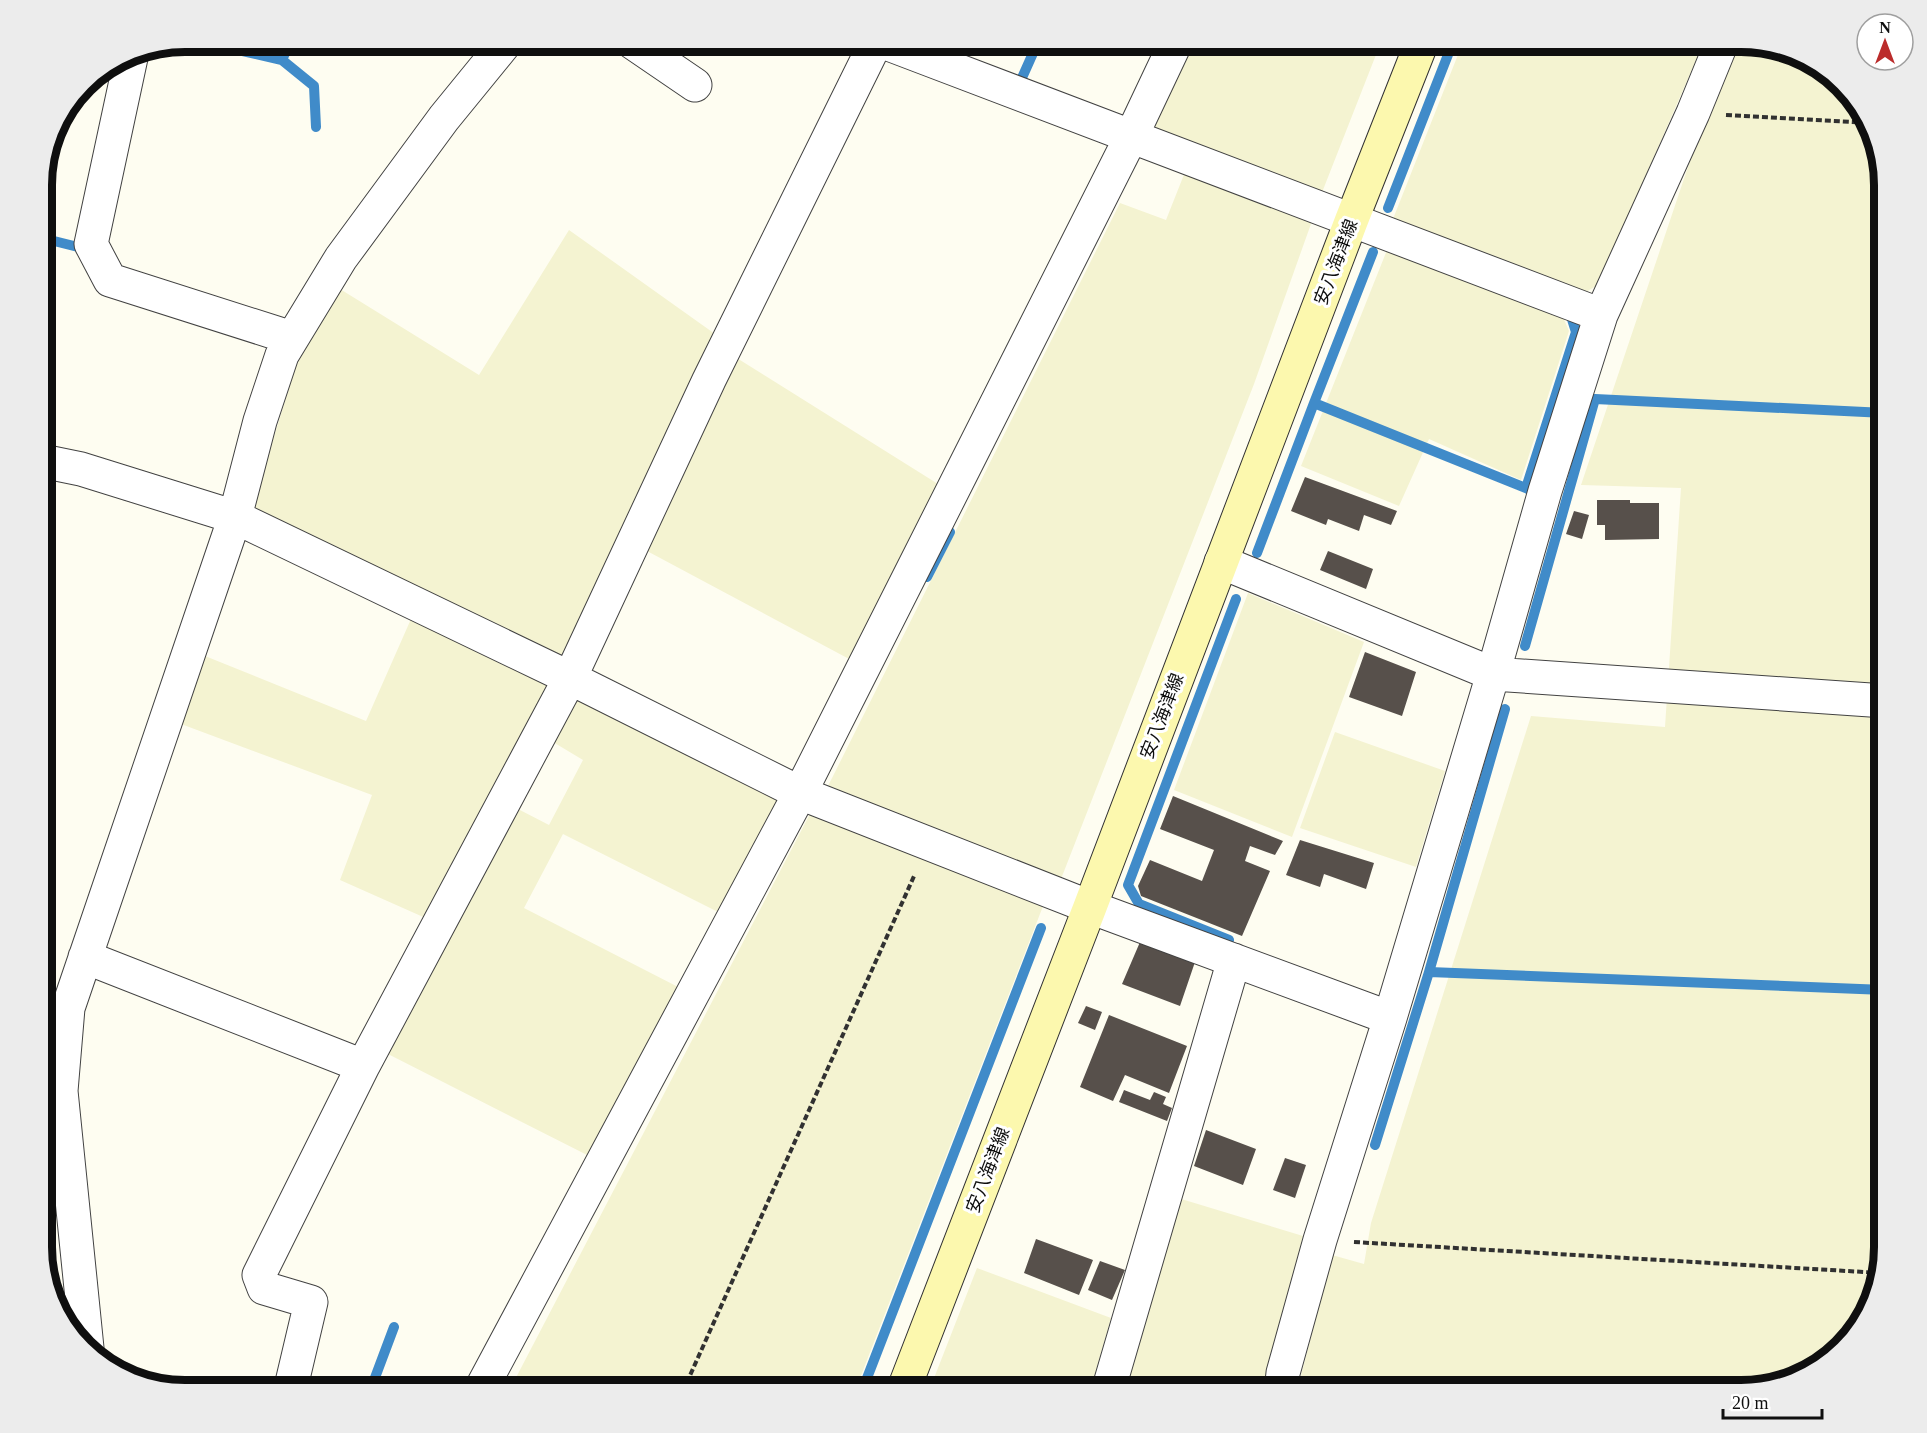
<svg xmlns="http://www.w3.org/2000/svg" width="1927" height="1433" viewBox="0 0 1927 1433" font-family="'Times New Roman','Noto Sans JP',serif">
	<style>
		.farmland { fill: #f4f3d1 }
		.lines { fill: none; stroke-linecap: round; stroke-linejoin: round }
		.stream { stroke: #408bc9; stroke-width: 10 }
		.building { fill: #57504b }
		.minor-casing { stroke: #424242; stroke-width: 35 }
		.secondary-casing { stroke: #313131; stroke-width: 35 }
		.path { stroke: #313131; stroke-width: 4; stroke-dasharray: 6 3; stroke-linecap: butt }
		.minor { stroke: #fff; stroke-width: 33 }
		.secondary { stroke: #fcf8ae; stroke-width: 33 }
		.labels { text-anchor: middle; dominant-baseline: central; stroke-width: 6; stroke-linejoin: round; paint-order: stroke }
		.street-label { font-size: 18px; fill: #0f0f0f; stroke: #fff }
		.rim { fill: none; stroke: #0f0f0f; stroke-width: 8 }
	</style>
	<rect width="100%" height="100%" fill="#fefdf1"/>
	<!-- farmland -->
	<path class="farmland" d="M1195,42h186l-60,153 -170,-65z
		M1463,42h241l-106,243 -21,12 -186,-73z
		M1739,42l49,8 41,22 41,50 15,63v1063l-8,46 -22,41 -50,41 -63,15h-445l35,-136 32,9 7,-41 160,-507 134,11 16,-239 -100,-3 112,-333z
		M1185,172l127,49 -58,163 -193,495 -234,-91 293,-585 46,17z
		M569,230l146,104 -152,324 -311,-151 48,-154 40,-64 139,86z
		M1389,245l171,65 9,21 -48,149 -92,-41 -30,67 -98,-40z
		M732,355l206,129 -87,176 -204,-109z
		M1248,593l116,49 -72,195 -118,-47z
		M411,619l142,68 -123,233 -90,-40 32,-85 -191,-71 24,-68 161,65z
		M578,698l202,103 -60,112 -157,-79 -39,74 160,82 -89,169 -209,-106 132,-244 31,16 34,-65 -30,-18z
		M1335,732l110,39 -29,96 -116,-39z
		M812,810l233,91 -190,490h-346z
		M1178,1198l125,38 -37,139 -2,16h-142z
		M977,1268l134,50 -21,73h-161z"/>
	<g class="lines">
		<!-- stream -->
		<path class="stream" d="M203,42l79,18 32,26 2,41
			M282,60l8,-18
			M1021,80l17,-38
			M1388,208l65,-166
			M42,238l44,11
			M1373,252l-59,151 214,86
			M1526,488l50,-156 -6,-19
			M1257,553l57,-150
			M927,577l23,-45
			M1525,646l70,-247 290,14
			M1229,940l-90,-36 -11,-19 108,-286
			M1429,972l76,-263
			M1375,1145l54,-173 456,18
			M370,1391l24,-64
			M862,1391l179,-463"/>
	</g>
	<!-- building -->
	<path class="building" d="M1305,477l92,34 -6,14 -27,-10 -5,16 -31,-12 -2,6 -35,-14z
		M1597,500h33v3h29v36l-54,1v-15h-8z
		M1574,511l15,4 -7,24 -16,-5z
		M1328,551l45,18 -7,20 -46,-19z
		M1365,652l51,20 -14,44 -53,-19z
		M1173,796l110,45 -8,14 -25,-9 -5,15 25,10 -28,65 -101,-40 -3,-10 12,-26 52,21 12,-31 -54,-21z
		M1300,840l74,23 -8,26 -42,-15 -4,13 -34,-12z
		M1140,942l55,20 -15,44 -58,-22z
		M1086,1006l16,6 -7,18 -17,-7z
		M1109,1015l78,31 -18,47 -44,-18 -12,26 -33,-14z
		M1124,1090l26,10 4,-8 12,5 -3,7 9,4 -5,13 -48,-19z
		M1206,1130l50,19 -13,36 -49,-19z
		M1285,1158l21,7 -11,33 -22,-8z
		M1036,1239l57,21 -14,35 -55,-22z
		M1100,1261l25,9 -13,30 -24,-10z"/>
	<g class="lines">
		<!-- minor casing -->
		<g class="minor-casing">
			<path id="minor" d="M632,42l63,43
				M883,42l718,273
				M132,53l-41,191 19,36 182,58
				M42,461l39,8 154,48 335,161 230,115 290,114 300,111
				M1221,562l272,112 392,27
				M85,957l278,109
				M87,1348l-26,-257 7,-83 167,-491 25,-96 22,-66 59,-97 103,-140 62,-76
				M290,1391l21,-89 -47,-14 -5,-13 104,-209 207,-388 139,-298 167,-338
				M480,1391l320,-598 332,-658 44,-93
				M1108,1391l126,-431
				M1281,1391l2,-18 37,-133 70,-222 103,-344 52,-183 56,-176 92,-202 29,-71"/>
		</g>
		<!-- secondary casing -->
		<g class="secondary-casing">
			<path id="secondary" d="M903,1391l187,-484 262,-688 70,-177"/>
		</g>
		<!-- path -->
		<path class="path" d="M1726,115l144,8
			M1354,1242l527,31
			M683,1391l232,-517"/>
		<!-- minor -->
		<use href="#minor" class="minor"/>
		<!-- secondary -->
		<use href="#secondary" class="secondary"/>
	</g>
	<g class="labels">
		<!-- street labels -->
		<g class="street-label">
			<text transform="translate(1336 262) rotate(-69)">安八海津線</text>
			<text transform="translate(1162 716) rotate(-69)">安八海津線</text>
			<text transform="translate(988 1170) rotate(-69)">安八海津線</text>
		</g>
	</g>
	<!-- crop -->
	<path d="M0 0H1927V1433H0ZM185 52H1741A133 133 0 0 1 1874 185V1247A133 133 0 0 1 1741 1380H185A133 133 0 0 1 52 1247V185A133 133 0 0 1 185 52Z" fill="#ececec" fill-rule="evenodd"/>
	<path class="rim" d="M185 52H1741A133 133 0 0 1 1874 185V1247A133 133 0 0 1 1741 1380H185A133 133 0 0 1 52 1247V185A133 133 0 0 1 185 52Z"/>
	<!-- north arrow -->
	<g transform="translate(1885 42)"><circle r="28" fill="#ffffff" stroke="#9f9f9f" stroke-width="1.5"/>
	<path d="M0-4.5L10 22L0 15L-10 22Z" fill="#bb2c2b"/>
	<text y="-9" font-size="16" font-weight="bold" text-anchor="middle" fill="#0f0f0f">N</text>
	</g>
	<!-- scale -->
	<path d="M1723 1409v9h99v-9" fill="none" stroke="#0f0f0f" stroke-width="3"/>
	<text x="1732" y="1409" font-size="18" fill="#0f0f0f" stroke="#ffffff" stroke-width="4.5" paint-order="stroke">20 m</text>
</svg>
